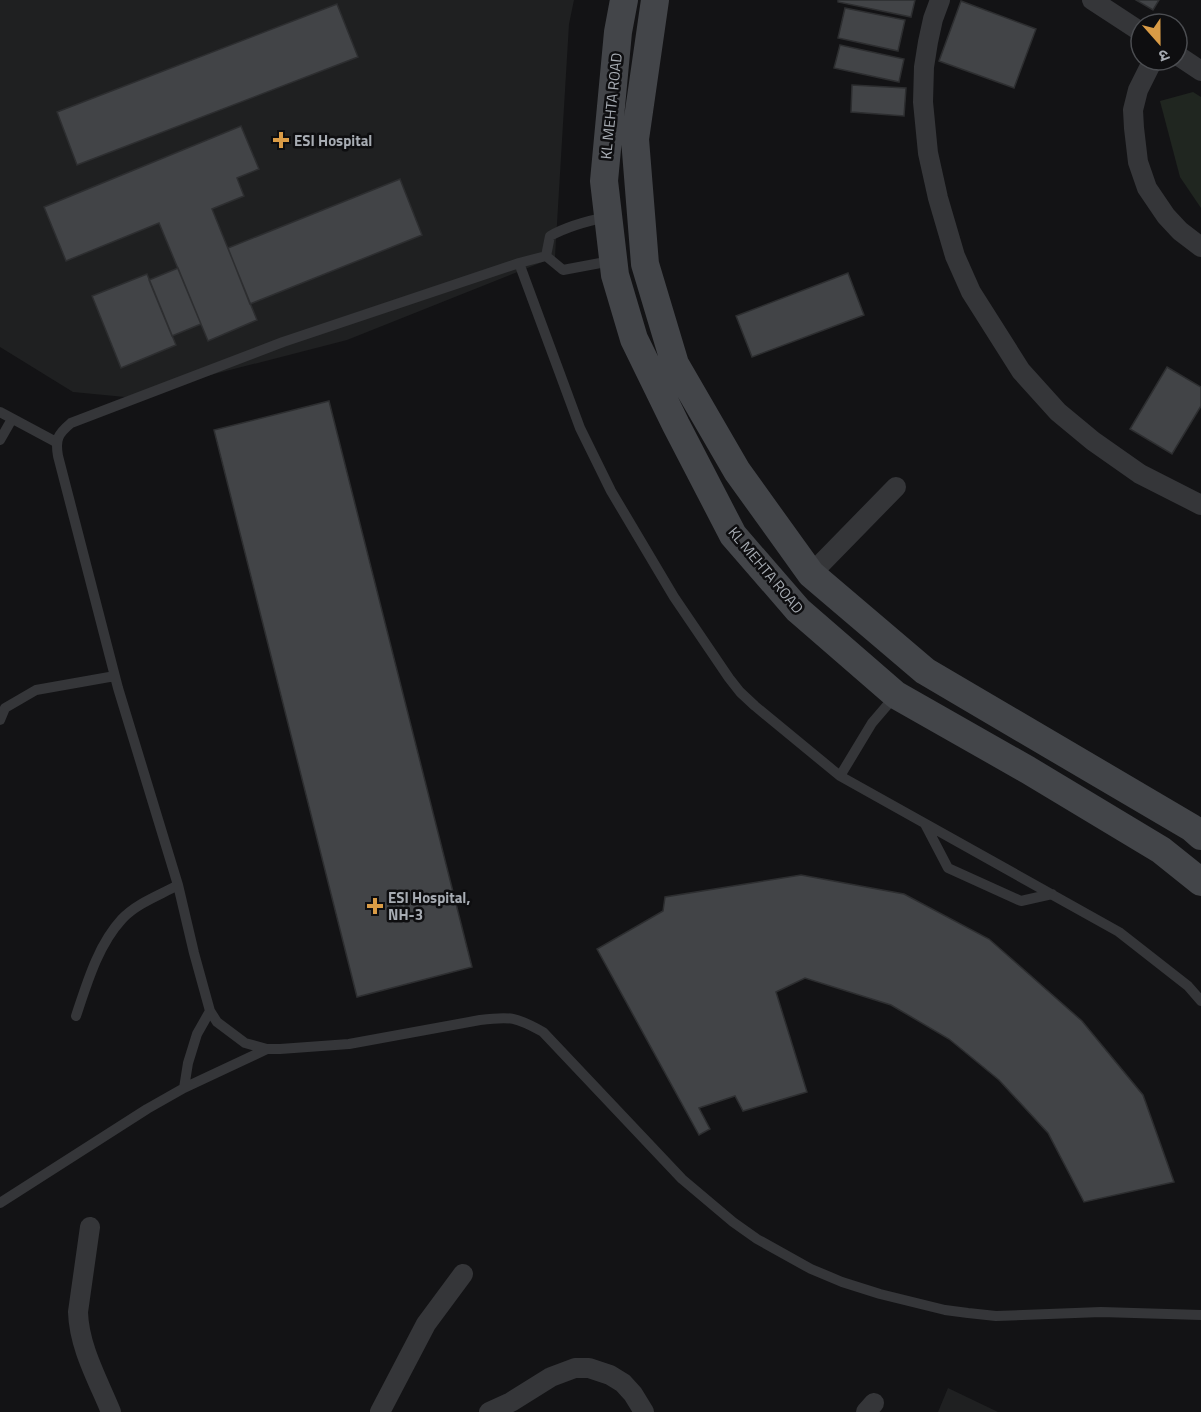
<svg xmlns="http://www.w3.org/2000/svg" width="1201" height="1412" viewBox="0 0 1201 1412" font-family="'Titillium Web','Noto Sans Devanagari',sans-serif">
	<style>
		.built { fill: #1f2021 }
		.green { fill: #202620 }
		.building { fill: #424447; stroke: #2d2e30; stroke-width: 1.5 }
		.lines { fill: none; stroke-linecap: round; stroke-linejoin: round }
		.lane { stroke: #353639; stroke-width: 10 }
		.street { stroke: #353639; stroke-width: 20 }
		.secondary { stroke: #434549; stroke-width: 28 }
		.poi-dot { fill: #da9c46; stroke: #0e0e10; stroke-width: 2 }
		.labels { text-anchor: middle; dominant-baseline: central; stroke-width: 5; stroke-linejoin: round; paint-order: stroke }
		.street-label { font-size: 15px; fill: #a7acb3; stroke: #0e0e10 }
		.poi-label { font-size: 15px; font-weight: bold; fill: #a7acb3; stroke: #0e0e10; text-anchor: start }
	</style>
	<rect width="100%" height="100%" fill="#131315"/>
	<!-- built -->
	<path class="built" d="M0,0h574l-5,24 -14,233 -208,83 -222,57 -52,-5 -73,-45z
		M948,1388l50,24h-60z"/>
	<!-- green -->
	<path class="green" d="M1193,92l8,5v111l-21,-31 -20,-76z"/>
	<!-- building -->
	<path class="building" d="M838,0h77l-4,17 -73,-15z
		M1136,0h23l-6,10z
		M961,1l75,28 -22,59 -75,-27z
		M337,4l21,53 -281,108 -20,-53z
		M845,8l60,12 -7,31 -60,-13z
		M840,45l64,14 -5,23 -65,-14z
		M852,85l54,3 -2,28 -53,-4z
		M241,126l18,43 -22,9 7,18 -32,13 45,111 -49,21 -49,-118 -93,38 -22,-54z
		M400,179l22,56 -172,69 -22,-56z
		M178,268l23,56 -29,12 -23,-56z
		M848,273l16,42 -112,42 -16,-41z
		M147,274l29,71 -55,23 -29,-72z
		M1167,367l34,20v19l-29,48 -42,-25z
		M329,401l143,566 -115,30 -143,-567z
		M801,875l103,19 85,45 93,82 61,74 31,87 -90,20 -36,-69 -49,-53 -50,-41 -58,-34 -86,-27 -29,14 31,100 -64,19 -8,-15 -36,12 11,21 -11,6 -102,-186 66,-38 2,-14z"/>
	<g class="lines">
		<!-- lane -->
		<path class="lane" d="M546,256l-27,7 -236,79 -212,81c-13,11 -16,16 -13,33l60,232 60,197 16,68 16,58 7,11 28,21 22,6h13l69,-5 131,-24c31,-4 36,-3 63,12l139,147 51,43 24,17 54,30 31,13 38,12 65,16 23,3 28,3 105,-4 100,3
			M546,256l4,-20c18,-10 37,-15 57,-19
			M546,256l17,14 48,-9
			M519,263l61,165 31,63 63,106 55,81 11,14 15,14 85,70
			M0,412l56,30
			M0,440l12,-21
			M896,695l-24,28 -32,53 279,156 69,54 13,15
			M0,720l5,-12 31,-18 79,-14
			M925,824l23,44 73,33 31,-7
			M76,1016c11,-33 22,-71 46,-97 15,-16 38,-24 56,-34
			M184,1088l4,-25 9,-29 13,-23
			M0,1203l147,-94 37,-21 83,-39"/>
		<!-- street -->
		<path class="street" d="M940,0l-7,19 -5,23 -4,25 -1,35 5,51 10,45 17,58 16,36 50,79 37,41 35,29 47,33 61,31
			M1092,0l49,32
			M1177,55l24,16
			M1153,60l-15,30 -5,20 1,18 4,34 9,26 19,28 14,15 21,16
			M811,574l85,-87
			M90,1227l-12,85c1,35 20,68 33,100
			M380,1412l46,-88 37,-50
			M489,1412l22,-10 40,-25 24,-9h14l21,7 13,8 10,11 11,18
			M866,1412l8,-9"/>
		<!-- secondary -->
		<path class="secondary" d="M624,0l-6,32 -14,149 11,94 19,64 42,86 57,110 65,75 98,85 132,75 133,80 40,32
			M655,0l-20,139 10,125 30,100 62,107 74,103 114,97 267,157 9,8"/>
	</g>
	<!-- markers -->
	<g class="poi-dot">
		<path d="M278 131h6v6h6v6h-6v6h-6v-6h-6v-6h6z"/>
		<path d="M372 897h6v6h6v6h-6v6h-6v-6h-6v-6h6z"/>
	</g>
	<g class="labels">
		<!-- street labels -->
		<g class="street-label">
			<text transform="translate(611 106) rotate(-84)">KL MEHTA ROAD</text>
			<text transform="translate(766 570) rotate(50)">KL MEHTA ROAD</text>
		</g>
		<!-- poi labels -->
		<g class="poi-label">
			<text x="294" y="140">ESI Hospital</text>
			<text x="388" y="897">ESI Hospital,<tspan x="388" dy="17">NH-3</tspan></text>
		</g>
	</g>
	<!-- north arrow -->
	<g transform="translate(1159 42) rotate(159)"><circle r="28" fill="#0e0e10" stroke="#4b4d51" stroke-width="1.5"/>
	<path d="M0-4.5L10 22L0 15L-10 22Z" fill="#da9c46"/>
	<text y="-9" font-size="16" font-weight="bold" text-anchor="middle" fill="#a7acb3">उ</text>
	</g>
</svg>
